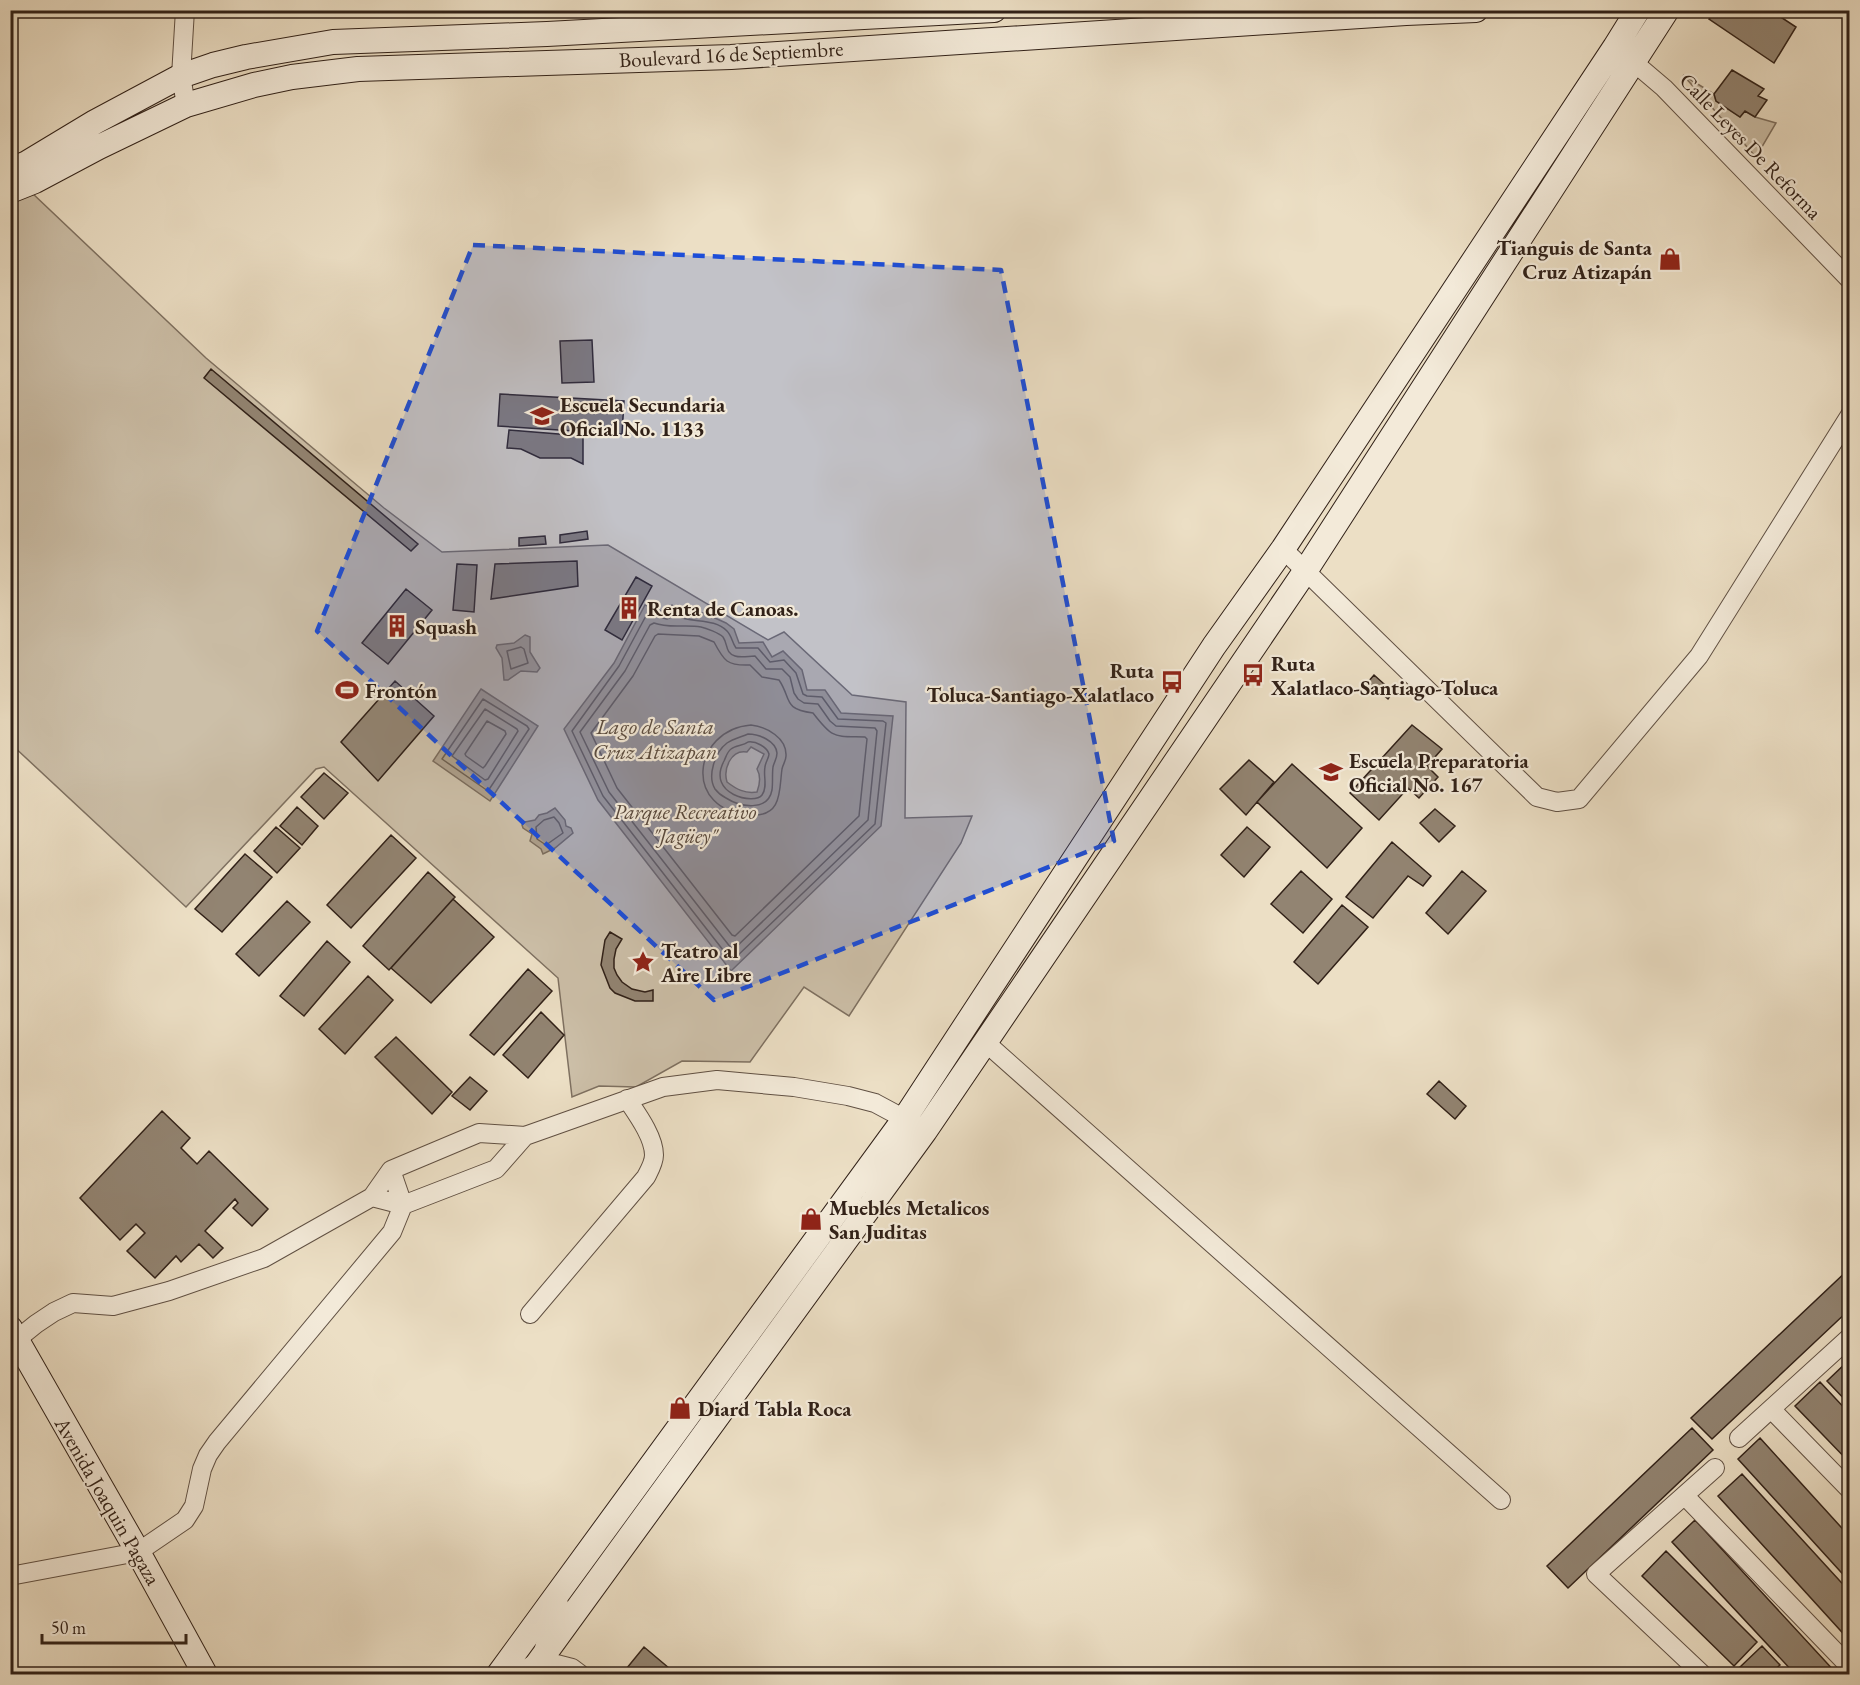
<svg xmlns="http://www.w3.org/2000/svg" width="1860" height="1685" viewBox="0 0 1860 1685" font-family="'EB Garamond',serif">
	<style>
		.green { fill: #ccbfa8; stroke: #7e7060; stroke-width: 1.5 }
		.water { fill: #ac9e8a; stroke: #7b6c5c; stroke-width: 1.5; fill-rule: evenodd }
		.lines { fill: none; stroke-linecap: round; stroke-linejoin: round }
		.shore { stroke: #6e6051; stroke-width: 1.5 }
		.building { fill: #928472; stroke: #312118; stroke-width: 1.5 }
		.street-casing { stroke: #605043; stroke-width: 20 }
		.secondary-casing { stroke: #312118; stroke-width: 26 }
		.street { stroke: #f3ead9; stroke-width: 18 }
		.secondary { stroke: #f3ead9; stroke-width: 24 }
		.marked { fill: #1d4ed8; fill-opacity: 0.2; stroke: #1d4ed8; stroke-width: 4.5; stroke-dasharray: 12 8; stroke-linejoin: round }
		.labels { text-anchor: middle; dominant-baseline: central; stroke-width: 4.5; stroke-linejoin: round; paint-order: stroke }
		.street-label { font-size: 21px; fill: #312118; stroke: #f3ead9 }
		.poi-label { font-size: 21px; font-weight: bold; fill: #312118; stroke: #f3ead9; text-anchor: start }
		.park-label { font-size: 21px; font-style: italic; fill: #58483c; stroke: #f3ead9 }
		.water-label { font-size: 22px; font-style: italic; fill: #5c4d40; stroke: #f3ead9 }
	</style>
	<rect width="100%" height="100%" fill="#ecdfc5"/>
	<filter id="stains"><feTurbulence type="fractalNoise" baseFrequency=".00333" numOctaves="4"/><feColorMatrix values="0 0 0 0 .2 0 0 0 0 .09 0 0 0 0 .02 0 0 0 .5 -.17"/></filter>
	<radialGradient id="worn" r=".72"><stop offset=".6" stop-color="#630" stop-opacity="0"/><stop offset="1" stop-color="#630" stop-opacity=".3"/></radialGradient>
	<!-- green -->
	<path class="green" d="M1683,75l31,19 2,7 24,16 5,-6 10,6 21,6 -20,34z
		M31,192l175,166 178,150 58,44 166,-7 160,95 16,-8 68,63 54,7 -1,116 67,-2 -11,27 -112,173 -45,-29 -54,75 -68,-1 -46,26 -37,-1 -27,11 -14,-119 -234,-211 -8,2 -130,138 -175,-163 -1,-544z"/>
	<!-- water -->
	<path class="water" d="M645,605l22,8 5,-8 11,8h21l22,10 8,6 5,14 24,-1 9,15 11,-6 19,19 5,20h18l16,23 52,3 -12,110 -150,145 -133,-171 -34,-71 50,-66zM751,747l13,7 -7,15c4,7 3,15 0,23 -12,2 -21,-3 -30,-10 -4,-13 4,-33 20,-30z
		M525,635l5,2v15l10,16 -3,4 -16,-1 -13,9h-4l-2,-22 -6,-10 1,-3 17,-2z
		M481,689l57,37 -48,75 -57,-40z
		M555,808l10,12 1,6 5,2 2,5 -18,15 -12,6 -2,-5 -11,-8 2,-7 -9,-6 -1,-3 3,-3 10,-2 4,-5 8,-2z"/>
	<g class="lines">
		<!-- shore -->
		<path class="shore" d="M647,614l20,5 8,-4c16,9 38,2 52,16 5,5 5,12 9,17h22l12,14 14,-2 12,13 7,21 4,2 15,1 16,22 45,2 3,2 -11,101 -142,136 -3,-1 -127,-163 -31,-65 47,-65z
			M654,623c16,6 30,1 47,4 5,1 18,6 22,10 5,7 2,16 12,19 6,2 14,0 20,0l11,13h16l8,8 4,16 4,6 6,4 14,1 12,17 6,5 39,2 2,3 -9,89 -134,129 -3,-1 -122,-156 -29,-60 45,-61 25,-46z
			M658,634l41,2 15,6c10,19 13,24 36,23l12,12 17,3c13,19 3,29 34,33 20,26 20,23 52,24l2,2 -8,77 -124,120 -3,-1 -115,-147 -26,-55 42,-57 22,-40z
			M521,647l3,2 4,14 -17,6 -4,-18z
			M483,699l44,27 2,3 -41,62 -46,-32z
			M485,709l32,20 1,2 -30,48 -3,1 -33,-24z
			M487,721l18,10 1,3 -21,32 -2,2 -17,-12 -1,-2z
			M751,725c16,2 36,13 35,31 0,5 -3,8 -4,13 -3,20 1,48 -31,46 -69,-4 -59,-85 0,-90z
			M748,734c11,0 28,7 29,19 0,6 -3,9 -4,14 -1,7 0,15 -1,23 -4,22 -32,17 -46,8 -4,-2 -8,-5 -11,-9 -8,-13 0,-37 12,-46 6,-4 14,-6 21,-9z
			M748,742c8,-1 19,5 21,12 0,4 -4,9 -4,13 -2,8 3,20 -3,28 -7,10 -56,0 -38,-34 2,-4 3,-9 7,-12 5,-4 12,-3 17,-7z
			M554,817l5,6 4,10 -17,12 -9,-6 -1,-12 8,-7z"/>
	</g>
	<!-- building -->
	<path class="building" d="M1716,10h54l26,17 -22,36 -65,-44z
		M1732,70l32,19 -6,7 9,4 -12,17 -10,-6 -5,6 -24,-16 -2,-7z
		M592,340l2,42 -32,1 -2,-42z
		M211,369l207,175 -7,7 -207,-173z
		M500,394l124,7 -2,33 -124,-8z
		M509,430l74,6v28l-12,-6h-31l-19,-9 -14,-1z
		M587,531l1,8 -28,4v-8z
		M545,536l1,8 -27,2v-8z
		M577,561l1,25 -87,13 4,-35z
		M457,564l20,1 -3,47 -21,-2z
		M636,577l16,9 -30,54 -17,-10z
		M406,589l26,21 -44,54 -26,-21z
		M1374,675l19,17 -5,7 -20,-17z
		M395,681l39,35 -56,65 -37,-39z
		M1412,725l30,24 -15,17 11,11 -19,21 -11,-10 -29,32 -29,-27z
		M1249,760l25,22 -28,33 -26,-26z
		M1292,764l70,64 -35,40 -70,-66z
		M324,773l24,20 -24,26 -23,-22z
		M297,807l21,19 -16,19 -22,-19z
		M1435,809l20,17 -16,16 -19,-19z
		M276,827l24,21 -23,25 -23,-22z
		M1247,827l23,20 -26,30 -23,-22z
		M391,835l25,23 -65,70 -24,-23z
		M1392,842l39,34 -8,10 -15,-10 -35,42 -27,-21z
		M245,854l27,23 -50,55 -27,-23z
		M1301,871l31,28 -29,34 -32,-29z
		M1462,871l24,20 -38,43 -22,-21z
		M428,872l27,25 -66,73 -26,-24z
		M453,899l41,38 -63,66 -40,-35z
		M287,901l23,21 -51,54 -23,-22z
		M1342,905l26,22 -50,57 -24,-22z
		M610,932l12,7 -6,10 -2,10v9l3,7 5,7 10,7 13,3 8,-2v11h-18l-20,-8 -5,-5 -9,-23 4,-25z
		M327,941l23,21 -46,54 -24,-20z
		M528,969l24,22 -58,64 -24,-20z
		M368,976l25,24 -48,54 -26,-25z
		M541,1012l23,23 -36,43 -25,-23z
		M396,1037l56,55 -20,22 -57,-57z
		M470,1077l17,14 -17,19 -18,-14z
		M1439,1081l27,25 -11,13 -28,-25z
		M162,1111l28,27 -9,10 16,16 12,-13 59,58 -16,17 -19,-18 5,-5 -3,-4 -30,32 18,17 -10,10 -14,-14 -18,18 -5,-6 -21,22 -28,-27 18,-18 -9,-9 -16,16 -40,-42z
		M1850,1268v41l-138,130 -21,-21z
		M1849,1360h1v45l-23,-24z
		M1820,1382l30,32v49l-55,-57z
		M1692,1428l21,22 -145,138 -21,-22z
		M1760,1438l90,99v45l-112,-123z
		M1742,1474l108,118v49l-132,-145z
		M1695,1520l142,154h-42l-123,-132z
		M1666,1551l91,91 -23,24 -92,-90z
		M1762,1646l18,19 -10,9h-25l-6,-6z
		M644,1647l32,27h-54z"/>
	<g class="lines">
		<!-- street casing -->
		<g class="street-casing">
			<path id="street" d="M185,10l-4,66 5,29
				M1624,54l40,34 186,192
				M1283,549l254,248 20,5 22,-3 120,-143 151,-241
				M985,1042l516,458
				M372,1197l31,8 93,-36 29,-33
				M530,1314l116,-137c3,-6 8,-14 8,-22 0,-18 -17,-41 -27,-56
				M10,1345l26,-21 18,-12 19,-9 40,3 56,-15 95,-33 108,-61 19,-27 88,-37 46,3 138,-49 54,-7 77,7 54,9 27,7 41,22
				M1771,1409l79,81
				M1739,1438l111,-101
				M1685,1496l165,171
				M10,1576l128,-24 47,-32 9,-14 8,-37 6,-14 9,-13 175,-210 11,-27 -12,-35
				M541,1660l31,8 8,6
				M516,1674l25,-14 9,-35 9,-21
				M1702,1674l-106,-100 119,-106"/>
		</g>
		<!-- secondary casing -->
		<g class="secondary-casing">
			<path id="secondary" d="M10,170l17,-7 68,-41 86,-46 32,-11 33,-8 87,-15 214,-8 447,-24
				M10,191l25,-10 64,-34 87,-42 68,-20 38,-8 66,-8 373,-12 675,-44 70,-3
				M10,1328l128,224 67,122
				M499,1674l406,-556 309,-472 69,-97 332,-502 23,-37
				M530,1674l395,-543 381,-561 361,-560"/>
		</g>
		<!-- street -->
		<use href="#street" class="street"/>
		<!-- secondary -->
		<use href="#secondary" class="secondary"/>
	</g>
	<!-- marked area -->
	<path class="marked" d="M473,245l528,25 113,571 -400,159 -397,-369z"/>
	<!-- icons -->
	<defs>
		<g id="shop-bare" transform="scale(1.8)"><path d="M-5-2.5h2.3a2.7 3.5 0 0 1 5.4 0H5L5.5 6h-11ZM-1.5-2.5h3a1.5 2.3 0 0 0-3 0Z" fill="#8f2418" stroke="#f3ead9" stroke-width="2.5" paint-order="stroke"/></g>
		<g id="school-bare" transform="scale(1.8)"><path d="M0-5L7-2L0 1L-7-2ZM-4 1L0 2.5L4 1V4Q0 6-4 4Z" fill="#8f2418" stroke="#f3ead9" stroke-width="2.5" paint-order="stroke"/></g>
		<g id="building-bare" transform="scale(1.8)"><path d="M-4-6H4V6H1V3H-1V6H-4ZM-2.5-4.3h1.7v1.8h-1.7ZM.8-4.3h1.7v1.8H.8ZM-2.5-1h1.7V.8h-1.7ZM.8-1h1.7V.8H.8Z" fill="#8f2418" stroke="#f3ead9" stroke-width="2.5" paint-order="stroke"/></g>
		<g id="bus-bare" transform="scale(1.8)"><path d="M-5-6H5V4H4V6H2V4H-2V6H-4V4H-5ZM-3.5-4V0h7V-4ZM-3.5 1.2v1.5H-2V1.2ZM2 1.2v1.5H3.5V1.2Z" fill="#8f2418" stroke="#f3ead9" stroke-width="2.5" paint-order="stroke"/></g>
		<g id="stadium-bare" transform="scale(1.8)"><path d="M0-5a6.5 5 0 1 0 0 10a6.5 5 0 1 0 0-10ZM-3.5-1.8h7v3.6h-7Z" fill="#8f2418" stroke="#f3ead9" stroke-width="2.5" paint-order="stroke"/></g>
		<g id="sight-bare" transform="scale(1.8)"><path d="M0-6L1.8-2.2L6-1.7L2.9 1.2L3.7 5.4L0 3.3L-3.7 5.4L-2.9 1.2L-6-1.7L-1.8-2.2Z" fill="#8f2418" stroke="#f3ead9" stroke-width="2.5" paint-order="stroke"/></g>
	</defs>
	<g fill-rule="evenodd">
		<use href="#shop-bare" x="1670" y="259"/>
		<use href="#school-bare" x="542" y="416"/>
		<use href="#building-bare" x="629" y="608"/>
		<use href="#building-bare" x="397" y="626"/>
		<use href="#bus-bare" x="1253" y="675"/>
		<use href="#bus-bare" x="1172" y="682"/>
		<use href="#stadium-bare" x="347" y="690"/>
		<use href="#school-bare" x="1331" y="772"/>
		<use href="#sight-bare" x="643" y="962"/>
		<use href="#shop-bare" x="811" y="1219"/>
		<use href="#shop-bare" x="680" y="1408"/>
	</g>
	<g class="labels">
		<!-- street labels -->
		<g class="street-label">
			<text transform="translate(731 54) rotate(-3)">Boulevard 16 de Septiembre</text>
			<text transform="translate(1751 146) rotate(46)">Calle Leyes De Reforma</text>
			<text transform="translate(108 1501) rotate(60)">Avenida Joaquin Pagaza</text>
		</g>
		<!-- poi labels -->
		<g class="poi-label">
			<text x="1652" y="247" text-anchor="end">Tianguis de Santa<tspan x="1652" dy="24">Cruz Atizapán</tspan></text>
			<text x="560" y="404">Escuela Secundaria<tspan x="560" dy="24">Oficial No. 1133</tspan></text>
			<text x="647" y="608">Renta de Canoas.</text>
			<text x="415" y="626">Squash</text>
			<text x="1271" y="663">Ruta<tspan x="1271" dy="24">Xalatlaco-Santiago-Toluca</tspan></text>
			<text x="1154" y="670" text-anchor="end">Ruta<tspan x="1154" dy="24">Toluca-Santiago-Xalatlaco</tspan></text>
			<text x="365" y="690">Frontón</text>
			<text x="1349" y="760">Escuela Preparatoria<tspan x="1349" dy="24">Oficial No. 167</tspan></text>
			<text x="661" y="950">Teatro al<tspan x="661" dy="24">Aire Libre</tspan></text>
			<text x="829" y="1207">Muebles Metalicos<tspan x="829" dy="24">San Juditas</tspan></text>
			<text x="698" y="1408">Diard Tabla Roca</text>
		</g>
		<!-- park labels -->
		<g class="park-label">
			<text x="685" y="811">Parque Recreativo<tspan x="685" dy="24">"Jagüey"</tspan></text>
		</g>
		<!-- water labels -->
		<g class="water-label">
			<text x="655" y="726">Lago de Santa<tspan x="655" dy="25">Cruz Atizapan</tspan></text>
		</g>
	</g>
	<!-- margin -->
	<rect width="1860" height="1685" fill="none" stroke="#ecdfc5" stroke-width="36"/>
	<rect x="12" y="12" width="1836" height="1661" fill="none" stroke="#312118" stroke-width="3"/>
	<rect x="18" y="18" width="1824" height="1649" fill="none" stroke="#312118" stroke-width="1.5"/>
	<!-- scale -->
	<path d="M42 1634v9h144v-9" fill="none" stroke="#312118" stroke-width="3"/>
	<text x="51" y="1634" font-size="18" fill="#312118" stroke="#f3ead9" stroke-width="4.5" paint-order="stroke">50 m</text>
	<rect width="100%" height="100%" filter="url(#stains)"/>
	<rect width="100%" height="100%" fill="url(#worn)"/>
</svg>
